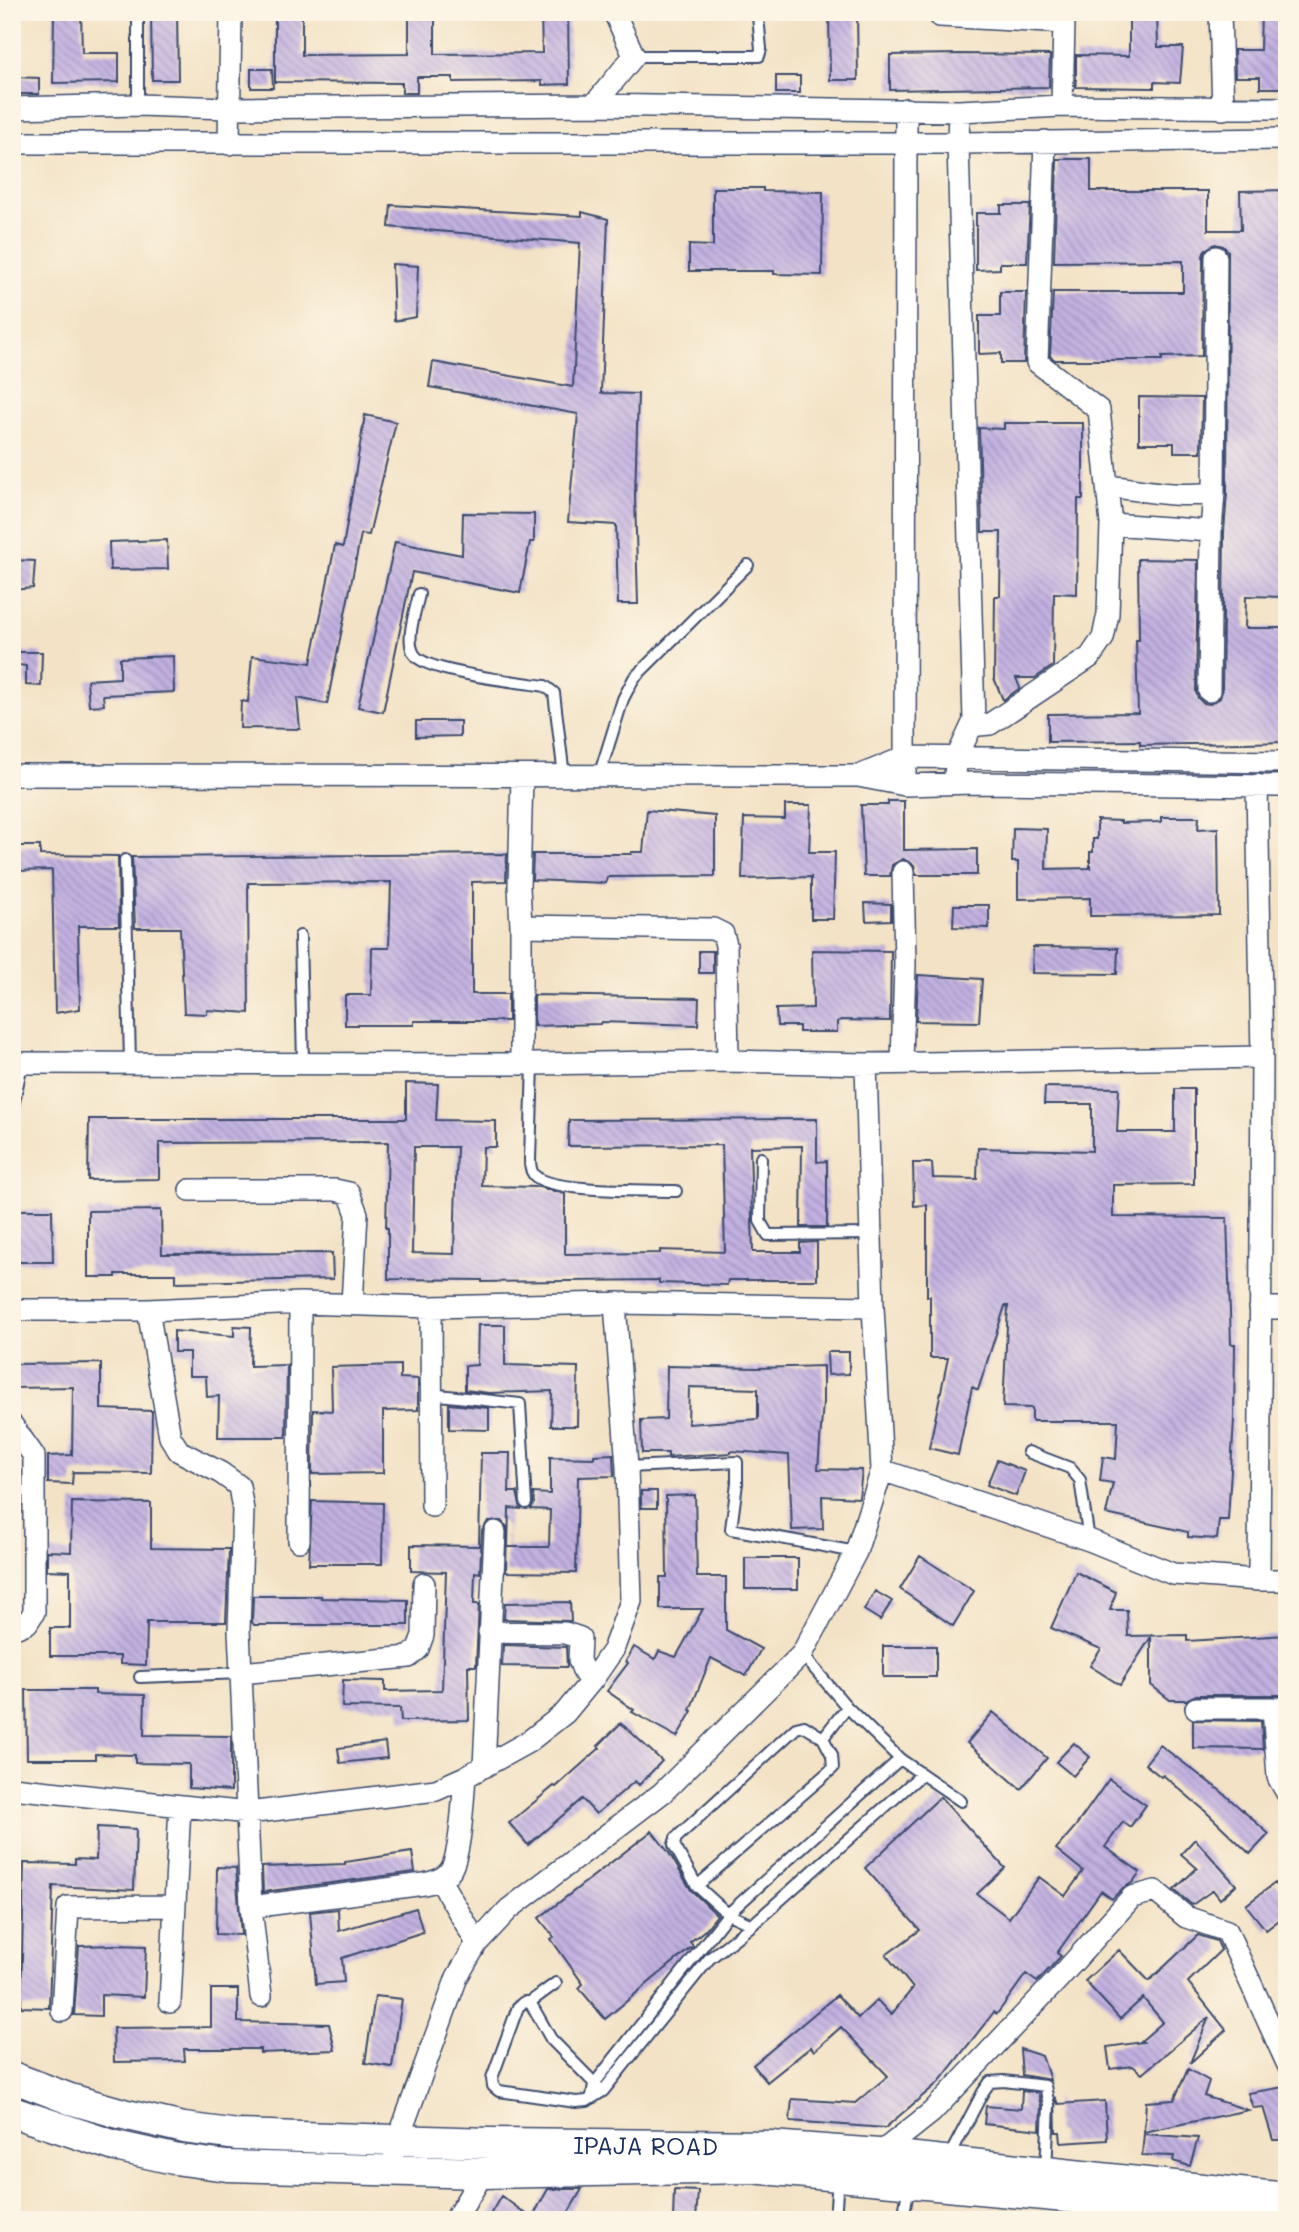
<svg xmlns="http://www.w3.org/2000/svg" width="1299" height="2232" viewBox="0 0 1299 2232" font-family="Mali,sans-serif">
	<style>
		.building { fill: url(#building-back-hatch); fill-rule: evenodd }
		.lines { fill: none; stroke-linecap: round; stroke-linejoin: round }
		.lane-casing { stroke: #3b4a6d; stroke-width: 14 }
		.street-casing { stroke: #3b4a6d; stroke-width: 24 }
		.secondary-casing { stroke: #3b4a6d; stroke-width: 33 }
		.lane { stroke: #fff; stroke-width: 10 }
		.street { stroke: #fff; stroke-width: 21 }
		.secondary { stroke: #fff; stroke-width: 30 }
		.labels { text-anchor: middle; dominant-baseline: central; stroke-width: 6; stroke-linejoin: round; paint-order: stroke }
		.street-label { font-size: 24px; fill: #1b2f5e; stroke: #fcf5e5 }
	</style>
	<defs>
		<pattern id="building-back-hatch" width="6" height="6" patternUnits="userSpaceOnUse" patternTransform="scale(1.75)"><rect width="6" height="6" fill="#c2b1e1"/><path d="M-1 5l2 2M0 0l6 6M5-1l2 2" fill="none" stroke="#9d90ba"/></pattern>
	</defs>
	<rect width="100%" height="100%" fill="#fcf5e5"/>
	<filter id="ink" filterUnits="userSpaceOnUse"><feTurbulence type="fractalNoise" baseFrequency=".0143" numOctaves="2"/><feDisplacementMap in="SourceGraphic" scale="14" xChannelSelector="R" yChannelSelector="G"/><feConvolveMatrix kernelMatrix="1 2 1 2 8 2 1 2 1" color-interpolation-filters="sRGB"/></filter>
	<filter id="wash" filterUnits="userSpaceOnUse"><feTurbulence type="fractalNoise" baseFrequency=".00686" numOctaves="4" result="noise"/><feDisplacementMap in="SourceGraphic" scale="28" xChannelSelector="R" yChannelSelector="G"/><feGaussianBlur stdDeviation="1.57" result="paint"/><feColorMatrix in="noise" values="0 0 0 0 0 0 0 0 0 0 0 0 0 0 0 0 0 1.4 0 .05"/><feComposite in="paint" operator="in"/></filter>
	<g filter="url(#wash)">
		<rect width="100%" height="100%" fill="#f3e2c5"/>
		<g id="blocks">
			<!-- building -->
			<path class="building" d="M54,12h27l1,41h37v29l-66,1z
				M151,12h26l1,68h-26z
				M409,12h26v42l107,-1 -1,-41h27l1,72 -27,1v-4l-89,1v-5h-36v16h-15v-10l-127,-1v-69h27v42l107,-1z
				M829,12h28l1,68h-28z
				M1129,12h28l1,35h25l-3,36 -26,-1v6l-78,-1v-32l53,1z
				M1261,13h26v75h-27v-11h-25l-1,-27h26z
				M961,54l89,1 -1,32 -159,3v-35z
				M251,69h21l1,19h-22z
				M776,76h24v17h-24z
				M12,77l27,1v16h-27z
				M1057,159h34v32h117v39h33l-1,-39 47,-1v407l-41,-1 -1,32h42v114l-147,3v-4l-92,1v-28l90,-1 -2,-73h3l-1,-81 60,1 -2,132 2,6 5,5 7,1 10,-6 2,-7 2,-159 3,-39 1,-242 -5,-5 -8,-2 -10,6 -2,6 -1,100 -40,1v3h-107l-5,-4 3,-64h130v-31l-129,1z
				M713,188h50v3l60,1 -1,83 -48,-1v-3h-85v-26l24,1z
				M391,205l191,11v-4l26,7 -7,174 37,1 -3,102 3,108h-20l-2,-79 -48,-3 10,-108 -149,-27 4,-25 140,25 7,-144 -191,-16z
				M1001,205h29l-3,58h-27v6l-24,1v-57h25z
				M392,264l26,2 -2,51 -22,4z
				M1000,292h26l-2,71h-23v-10l-22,1v-38h21z
				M1139,397l63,1 -1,54h-27v-9h-35z
				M365,415l31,7 -27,113 -8,-1 -34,170 -30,-6 3,31 -60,-1 1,-27 7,1 4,-46 59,7 24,-118 8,2z
				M1004,423h79v76h-5l-1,95 -23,-1 -1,73 -18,12h-19l4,10 -17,12 -9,-22 1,-82h5l1,-64h-19l-3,-104 25,1z
				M463,513l71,1v28h-4l-10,51 -108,-21 -29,140 -25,-5 37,-165 67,13z
				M167,540l1,29 -58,1 -1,-28z
				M12,560l23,1 -2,27 -21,2z
				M12,652h30l-1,34 -15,-1v-19l-14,-2z
				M173,656l1,36 -71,3 1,10 -15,1 -2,-26 33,-2v-20z
				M416,721h44v15l-44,1z
				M888,801h16v49l73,-1v26h-61l-2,-10 -11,-6 -11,6 -2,11h-26l-3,-71h27z
				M785,805h26l-2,47h26l-2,67h-22v-42l-69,2 2,-61 41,1z
				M647,810l68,6v60l-108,1 -1,6 -74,-3 1,-26h98v-2h12z
				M1161,817h38l-1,12 20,-1 1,87 -129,1v-18l-72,1v-37h-6l1,-34 34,1 -1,40 44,-1v-16h3v-13h4v-19l24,1v2l40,-1z
				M18,846h22v9l78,1 1,70h-41l2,83 -25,4 -3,-143 -35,1z
				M507,854l-1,27 -34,1v112h36v27h-94v4h-69v-30h26l1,-47h17l2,-66 -143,1 1,130 -42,-3v4l-23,-1 -4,-85h-45l-3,-71z
				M865,903l26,1v16l-25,1z
				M954,905h35v23l-36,-1z
				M1033,947l85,1 -1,26 -85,-1z
				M812,950l79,1 -1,70 -49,-1 -4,2v10h-38v-6h-22l-1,-17 37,-1z
				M699,951h14v22h-14z
				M918,975l64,4 -3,43 -63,-1z
				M534,995l165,3 -1,27 -97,-3 -1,2 -66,2z
				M406,1083l32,1 -2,36 60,1v26h-13l-1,39 57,1 26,7v60l95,-1v-3l65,2 -3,-107 -154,1 1,-26 248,-1v43l10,-1v66h-26l1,-81 -52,1 3,105h47v-9l17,-1v38h-89l-1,5 -68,-2v-3l-177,2v-2l-94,-1v-51h-2l2,-86 -229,1v36l-71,1 1,-61h317zM414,1147h43l-3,107 -42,-1z
				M1045,1087l74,1 -2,44h58v-43h19v95l-81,1v32l114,1 4,126h4l-1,75 -6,101h-9l-2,19 -29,-2v-5l-82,-18 7,-31 -13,-2 3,-24 13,2 2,-38h-86v-13l-29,-1 5,-101h-3l-27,84 -6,-3 -14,68 -29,-7 19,-90h-18v-62h-3v-91l-13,1 -1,-43h19l1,15 44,1 1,-31 114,3v-47h-48z
				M12,1210h40l1,52h-41z
				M161,1210l1,44 170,-1 1,26 -157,3v-8h-60v3h-28v-66z
				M478,1325h27v40l73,2 -1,59h-26l1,-35 -63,2 -24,-3v-24l12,-1z
				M234,1326l17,1 -1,39 37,-1 -1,72h-68l1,-41 -12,1 -1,-21h-17v-24h-15v-21l60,5z
				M827,1352h22v22l-21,1z
				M101,1363v46l51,2 -1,62 -78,-1 -1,12 -24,-1v-27l24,-1 1,-68 -60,1 1,-24z
				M400,1365v13l18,1v31l-35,1v62l-71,1 1,-64 19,1 -1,-44z
				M667,1366l90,2 66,-2v36l-5,67 44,1 -3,28 -37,-2 1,33 -31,1 -3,-75 -58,-4v2l-63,4v-4h-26l-1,-33 25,-1zM689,1387l69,2v30l-70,5z
				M449,1404l40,4v22l-40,-1z
				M481,1453h29l-1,39h8l4,17 -12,-1 -1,39h41l1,-37 -19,-1 3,-6 -1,-10 17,1v-37l44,1v-3l19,-1 1,22 -36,1 -2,96 -70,-1 1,-45 -6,-6h-13l-6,10 -2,42 -5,-1 -1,32h5l-3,62h-8l1,54 -68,1 -1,-13 -58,-1 1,-27 42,1v10l57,-1 4,-118 -35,-1v-26l68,1z
				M997,1460l28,11 -9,25 -29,-11z
				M641,1491h16v17h-16z
				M695,1495l2,82h29v53l35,19 -15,27 -35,-18 -21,52 2,1 -15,26 -45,-25 2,-2 -27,-19 21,-28 -2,-2 8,-14 21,12 4,-8 17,6 27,-48h-43v-32h7l-1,-81z
				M312,1501l71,2 -1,61h-73z
				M72,1502l79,1v45l78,1 -3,73h-79l-1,43 -26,-1v-8h-70v-28h20v-57l-23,-1v-19l24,1z
				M920,1556l54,35 -21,35 -53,-37z
				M745,1558h53v31h-53z
				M1076,1572l40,20 -6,18h17l1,26 59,-1v6l100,-6v60h-91l-10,5h-16l-19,-15v-48l-31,48 -30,-19 11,-17 -50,-21z
				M875,1591l17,10 -12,19 -16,-10z
				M253,1596h68v2l87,2v25h-154l-2,-3z
				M570,1602l1,19 -67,-2 1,-16z
				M503,1645l63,2 1,20 -65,-1z
				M883,1646h53v31h-53z
				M26,1690h69v4l50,1 -1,40 87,1v55l-42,-3v-24l-54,-1v-8l-40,-1v5h-68z
				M993,1712l54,46 -26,31 -54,-46z
				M1193,1720l68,1 2,28 -70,-1z
				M621,1723l41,38 -23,24 -4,-4 -39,33 -14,-15 -54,46 -19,-22 45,-37 2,1 44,-39 -2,-2z
				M385,1742l2,16 -47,5 -2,-15z
				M1074,1743l16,14 -17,19 -17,-14z
				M1160,1745l62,47 47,42 -19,20 -47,-45 -40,-34 -2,2 -16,-13z
				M1109,1779l37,26 -16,22 -7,-5 -18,25 35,25 -8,11 -9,5 -11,11 -11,-8 -44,62 4,3 -11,12 -13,14 -11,-8 -29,40 -3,-2 -55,70 -54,46 -95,-7 2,-22 63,4 33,-27 -47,-49 -27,24 -3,-4 -44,35 -14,-17 84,-70 21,23 19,-18 14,15 22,-27 -27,-33 34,-25 -55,-62 75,-71 65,71 -28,26 32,24 30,-41 26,19 18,-25 -27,-22 19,-22z
				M97,1827l39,2 -2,61 -81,-4 -4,122 -28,-1 3,-144 51,1v-5l21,1z
				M652,1831l17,22 22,37 26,25 -12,15 -15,12 3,4 -88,73 -26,-31 4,-4 -32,-45 3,-2 -15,-19z
				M1195,1839l41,46 -16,14 -7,-9 -21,15 -18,-15 23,-22 -16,-14z
				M412,1852l3,20 -152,20 -1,-25 83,-3v-2z
				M217,1867l19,1 5,67 -25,-1z
				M1275,1883l12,14v17l-21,16 -20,-25z
				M416,1908l7,24 -81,26 2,24 -28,2 -6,-72 28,-3 1,22z
				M1198,1935l19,6 4,9 -33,32 38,48 -36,33 19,-46 -67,57 -9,-8 -23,3 -3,-22 36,-5 -2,-1 22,-19 -20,-24 -23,21 -35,-38 34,-31 30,31z
				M118,1945l28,1 -2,51 -43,-2v21l-27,-1 5,-69z
				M211,1989h27v33l91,2 6,26 -75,3v-4h-76l1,12 -71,1 -1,-34 98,-1z
				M375,1996l27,3 -10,68 -27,-4z
				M1020,2049l22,7 8,24 -28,-5z
				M1188,2069l21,12 -5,15 44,14 -104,22 2,-30 28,-2z
				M1284,2087l3,53h-14l-10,-33 -10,1 -5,-15z
				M1022,2091l16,2 3,13 -1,24 -56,-6 2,-18 35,3z
				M1055,2097l3,7 47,-3 2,39 -46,3 -1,-11h-4z
				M1144,2134l54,4 -8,28 -17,-5 1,-5 -32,-1z
				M548,2189h34l-18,31h-77l14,-24 31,22z
				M674,2190l24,1 -2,29h-23z"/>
		</g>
	</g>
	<g filter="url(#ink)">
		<use href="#blocks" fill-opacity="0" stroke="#3b4a6d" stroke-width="2"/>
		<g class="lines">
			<!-- lane casing -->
			<g class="lane-casing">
				<path id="lane" d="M634,56h125l2,-7 -3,-33 2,-4
					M138,105v-93
					M419,594c-3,16 -14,45 -5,60 11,19 107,28 131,32l9,7 10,83
					M599,776l24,-77 11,-21 114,-113
					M125,860l5,202
					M300,936l3,127
					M533,1064l-3,95c0,6 0,11 4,16 17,18 115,15 142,16
					M12,1111l10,-47
					M761,1158l-1,63 8,14 104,-1
					M430,1394l90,10 6,99
					M1028,1452l42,16 10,12 9,60
					M627,1467l110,-5v21l-6,46 125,23
					M802,1654l45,53 53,52 61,42
					M140,1677l101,-4
					M697,1886l-23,-41 2,-7 120,-110 8,-2 19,12
					M752,1925l-24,-11 -31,-28 136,-118 -1,-13 -9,-17 24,-31
					M556,1983l-26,19 21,37 47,48
					M530,2002h-6l-6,5 -26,71 1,8 6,5 77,11 11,-1 16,-10 106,-132 43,-34 170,-151
					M592,2096l2,-12 134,-170 172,-155
					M948,2159l35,-67 7,-10 14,-1 41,5 4,19 -3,66
					M835,2220l3,-43
					M903,2220l6,-36"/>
			</g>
			<!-- street casing -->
			<g class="street-casing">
				<path id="street" d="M941,12l-1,4 124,7 -2,83
					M1220,12l3,97
					M594,105l40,-49 -20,-44
					M12,108l126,-3 90,3 366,-3 365,6 103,-5 225,2
					M12,143h946l329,-4
					M229,144l2,-132
					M1108,486c34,4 71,12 106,7l2,-236
					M1111,524l100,7
					M1209,691l2,-160 3,-38
					M974,721l5,4 11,-1 100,-67 13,-19 5,-24 3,-90 -12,-114 -62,-48 8,-221
					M12,775l846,1 47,9 68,-2 314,3
					M859,776l46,-19 382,5
					M954,783l3,-26 17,-36 -16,-578 1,-32
					M905,785l1,-676
					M1257,785l5,272 -3,523
					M521,926l192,3 10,5 3,11 2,116
					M902,1062l3,-98 -2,-92
					M12,1063l521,1 195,-3 138,3 396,-7
					M521,1064v-138l-2,-39 3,-110
					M866,1064l7,243 9,163 207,70 84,34 86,6h28
					M190,1190h145l14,3 8,21 -5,90
					M431,1307l1,199
					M1260,1308h27
					M12,1310h136l152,-7 131,4 184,-4 258,4
					M148,1310l22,127 9,14 42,22 18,13 4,24 -4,120 2,43 10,234 10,89
					M12,1425l22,31v156l-7,11 -15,6
					M299,1541l1,-238
					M489,1632l76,1 15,5 -1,22 5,13 9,6
					M241,1673l168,-16 9,-8 5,-14 1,-51
					M1196,1708h91
					M1273,1708l5,69 9,16
					M484,1767l11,-235
					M12,1788l236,25 188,-23 29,-13 63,-35 37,-29 28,-34 20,-29 18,-49 -4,-134 -12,-164
					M440,1880l37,63
					M251,1907l173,-23c9,-2 19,-4 25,-12 12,-13 14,-75 16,-95
					M170,2002l10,-196
					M62,2011l6,-104 106,-1
					M394,2151l63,-174 20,-34 32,-34 153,-116 140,-139 54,-102 26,-82
					M879,2154l53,-42 128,-135 72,-80 23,-6 31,26 41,14 60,132
					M455,2220l28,-47
					M1083,2220l25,-19"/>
			</g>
			<!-- secondary casing -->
			<g class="secondary-casing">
				<g id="secondary">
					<path id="s1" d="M12,2077l58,22 53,15 61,14 54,7 252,8 281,3 108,8 408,44"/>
					<path d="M12,2112l103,34 59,13 53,7 256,7 269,-5 356,33 164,19"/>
				</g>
			</g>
			<!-- lane -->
			<use href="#lane" class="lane"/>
			<!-- street -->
			<use href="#street" class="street"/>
			<!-- secondary -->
			<use href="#secondary" class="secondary"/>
		</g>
	</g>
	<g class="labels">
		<!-- street labels -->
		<g class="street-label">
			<text stroke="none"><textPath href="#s1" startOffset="642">IPAJA ROAD</textPath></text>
		</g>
	</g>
	<!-- margin -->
	<rect width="1299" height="2232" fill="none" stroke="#fcf5e5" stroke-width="42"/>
</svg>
